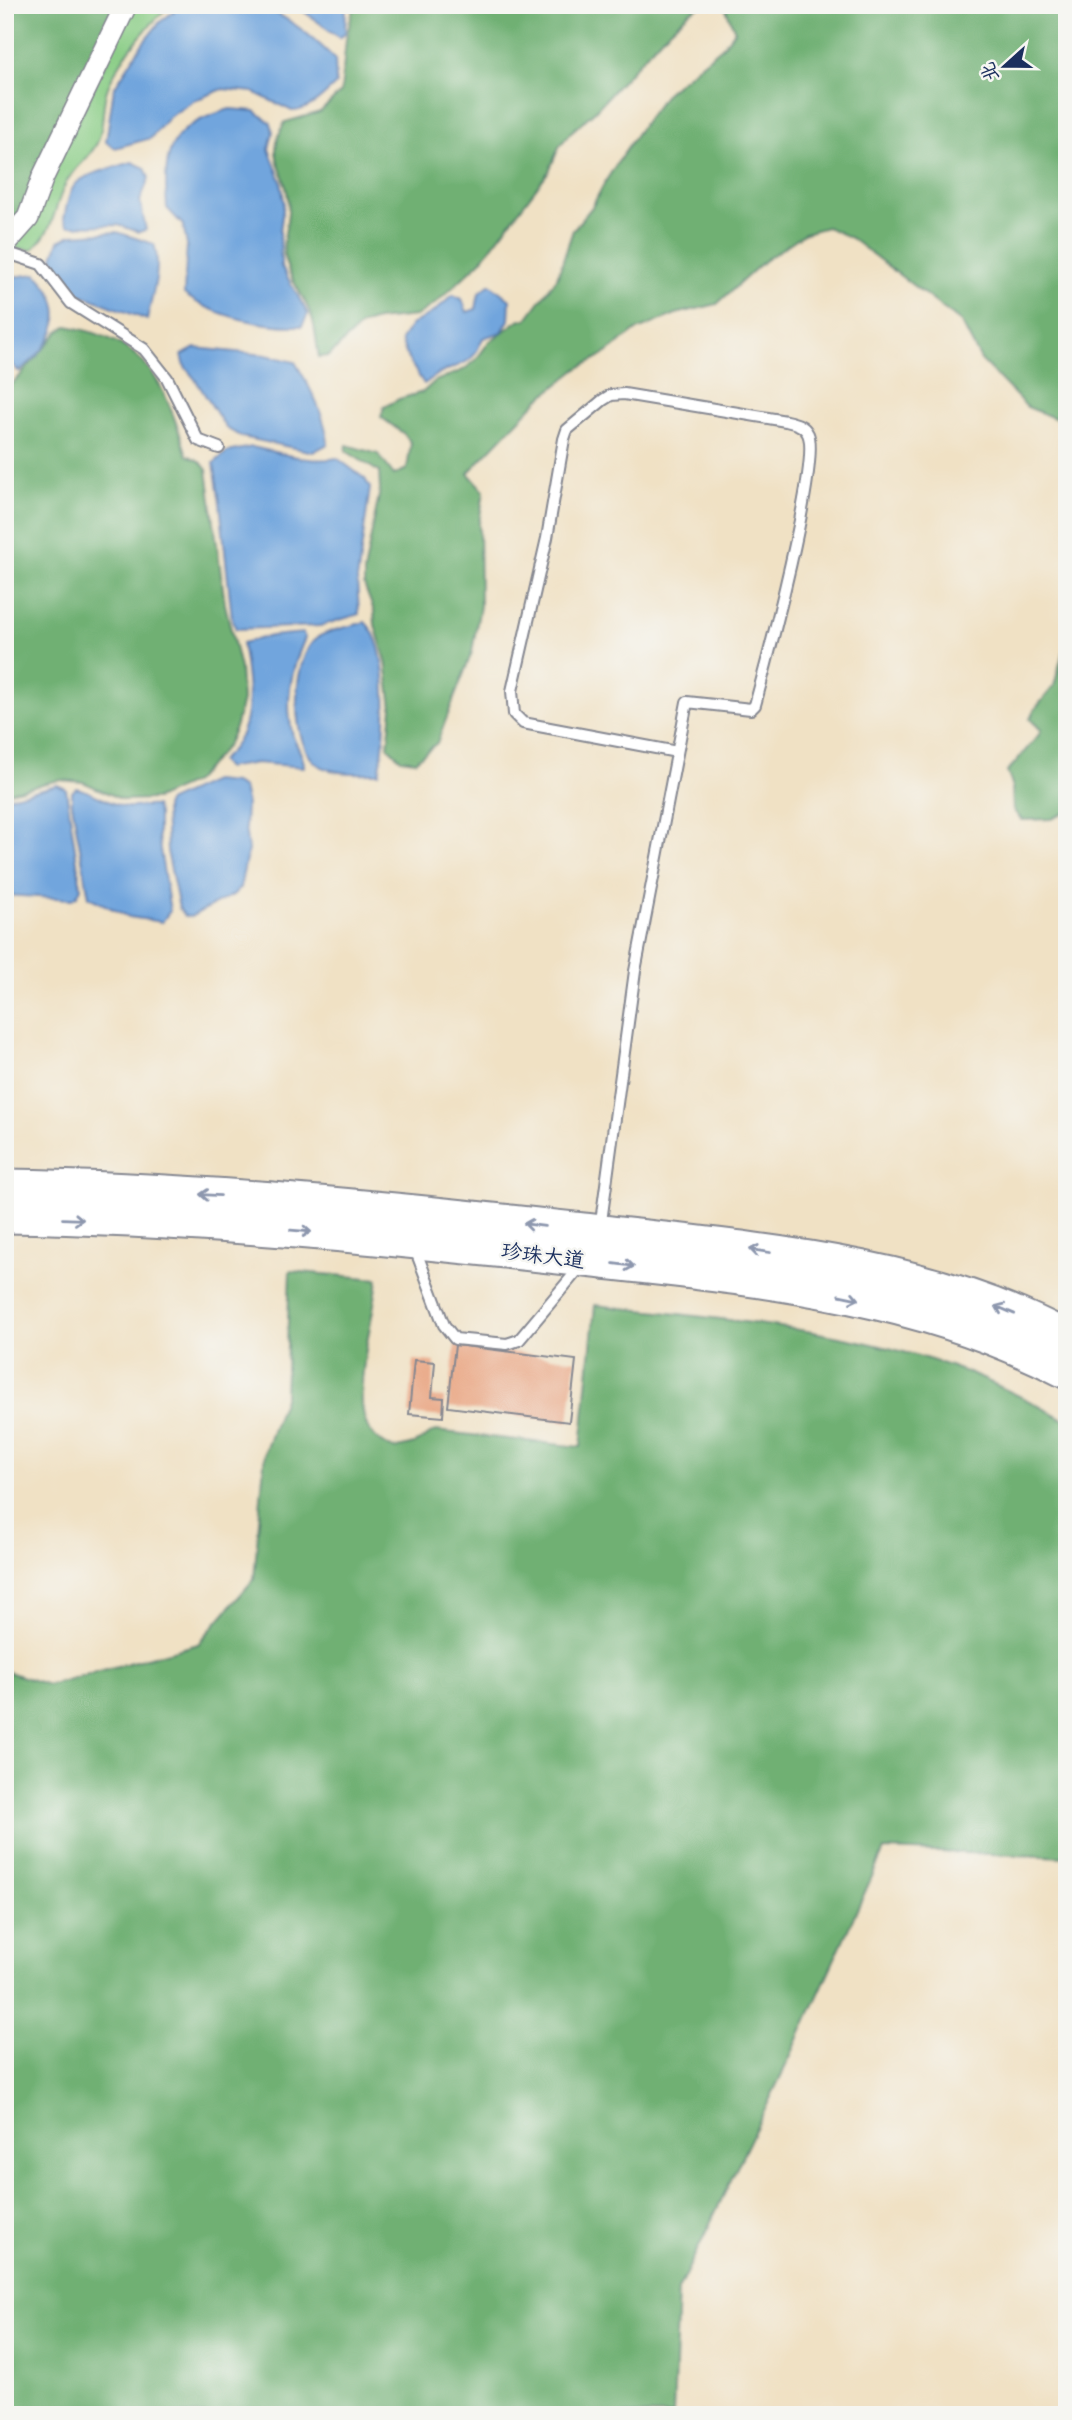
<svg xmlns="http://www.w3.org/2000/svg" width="1072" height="2420" viewBox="0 0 1072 2420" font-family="Pangolin,'LXGW WenKai TC',sans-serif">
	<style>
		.green { fill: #8acd86; stroke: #527e72; stroke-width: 2 }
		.forest { fill: #6fb073; stroke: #457068; stroke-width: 2 }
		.water { fill: #71a5dd; stroke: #466a9e; stroke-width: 2 }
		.building { fill: #e8a07b }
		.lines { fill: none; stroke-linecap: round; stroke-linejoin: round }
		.service-casing { stroke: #868891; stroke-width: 14 }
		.minor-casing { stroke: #868891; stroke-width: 24 }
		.trunk-casing { stroke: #868891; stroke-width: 37 }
		.service { stroke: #fff; stroke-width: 10 }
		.minor { stroke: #fff; stroke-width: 21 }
		.trunk { stroke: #fff; stroke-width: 33 }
		.oneway { stroke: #8d97ae }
		.labels { text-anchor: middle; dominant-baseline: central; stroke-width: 5; stroke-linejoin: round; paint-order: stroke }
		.street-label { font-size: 21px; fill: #1b2f5e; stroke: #f6f6f2 }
	</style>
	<rect width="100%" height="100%" fill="#f6f6f2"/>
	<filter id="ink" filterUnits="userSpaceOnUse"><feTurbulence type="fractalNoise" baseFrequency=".0143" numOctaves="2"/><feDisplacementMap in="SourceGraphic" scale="14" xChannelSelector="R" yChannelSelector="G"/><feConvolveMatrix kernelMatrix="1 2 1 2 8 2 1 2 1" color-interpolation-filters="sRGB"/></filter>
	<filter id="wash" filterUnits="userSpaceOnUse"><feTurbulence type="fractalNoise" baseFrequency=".00686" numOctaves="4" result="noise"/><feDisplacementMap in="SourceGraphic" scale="28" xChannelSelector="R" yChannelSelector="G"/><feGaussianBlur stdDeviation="1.57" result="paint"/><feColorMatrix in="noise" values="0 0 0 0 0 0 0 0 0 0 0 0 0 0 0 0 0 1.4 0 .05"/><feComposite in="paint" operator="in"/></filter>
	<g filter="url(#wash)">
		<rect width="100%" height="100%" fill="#f0e1c4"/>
		<!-- green -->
		<path class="green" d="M133,5h37c-24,23 -50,52 -62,82 -7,17 -3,37 -10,54 -9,20 -25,27 -32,42 -14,27 -9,44 -34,67l-20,-2 38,-68z"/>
		<!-- forest -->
		<path class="forest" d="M5,5h111l-95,209 -16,18z
			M354,5h348l-12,7 -28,25 -67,74 -25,22 -11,14 -10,24 -68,90 -45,42 -20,13 -39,4 -16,5 -32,31 -10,1c-3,-13 -3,-30 -8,-42 -7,-20 -23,-37 -27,-58 -3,-21 7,-40 4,-59 -4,-34 -23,-41 -3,-76l35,-10 21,-20 5,-53z
			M724,5h343v414l-13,-1 -27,-11 -46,-47 -20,-38 -110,-84 -24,-11 -22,6 -41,28 -47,43 -41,10 -41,17 -28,22 -30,16 -39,31 -70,73 16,18 -5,32 1,83 -8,46 -35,91 -22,18 -14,-2 -13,-12 4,-39 -6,-47 -11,-36 -1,-14 -10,-26v-13l16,-82 -1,-18 -33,-21 1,-6 31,9 16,21 13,-6 4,-26 -7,-9 -23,-17 3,-10 15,-8 24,-7 12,-11 28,-11 12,-9 14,-19 31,-23 6,1 31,-42 16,-48 19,-23 13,-25 31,-48 30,-41 56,-46 13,-16z
			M67,326c83,16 96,56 120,129l13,6 7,9 18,134 15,64 2,32 -6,25 -9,21 -33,36 -38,17 -33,1 -40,-18 -24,-2 -54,13v-403l14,-13 39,-45z
			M1067,636v176l-15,7 -30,1 -9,-10 -1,-26 -5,-12 31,-36 3,-6 -11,-11 5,-10 19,-23z
			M290,1271l88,8c-4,37 -24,105 -13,141 4,15 16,23 29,29l20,-5 21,-13 146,16 14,-142c122,14 255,23 371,67 35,14 68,31 101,49v436l-183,-7 -93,205 -113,235 -5,125h-668v-744l43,14 150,-41 56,-65 11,-128 20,-56z"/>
		<!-- water -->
		<path class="water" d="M182,5c20,0 53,-3 72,0 30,7 60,33 81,54l1,25c-12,11 -26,27 -44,27l-39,-19 -30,-3 -28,11 -26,17 -18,21 -36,10 -9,-6 8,-54 29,-45 17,-21z
			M295,5h51l-1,28 -5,5z
			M230,109l25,2 16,12 2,9 -4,17 12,32 3,21 -4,29 1,35 27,48 -6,12c-38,1 -87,-9 -118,-32l3,-49 -4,-20 -16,-17c-4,-61 2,-81 63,-99z
			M132,162l13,6 4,10 -9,23 6,29 -7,2 -21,-7 -50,1 -4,-7c2,-10 4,-25 10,-33 9,-13 42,-18 58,-24z
			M117,232l37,12c8,25 -2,51 -7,76l-73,-28 -12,-13 -9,-22 6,-16 12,-6z
			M36,274c38,37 19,69 -17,98l-14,-15v-79z
			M490,284l20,16 -1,20 -7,12 -19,6c-12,30 -20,23 -44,36 -5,2 -10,7 -15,10l-16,-25 -7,-19 10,-15 24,-14 18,-16 9,4 5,13 9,-3 3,-16z
			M195,348l71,7 29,7c14,23 31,55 33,82l-15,8 -71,-15 -16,-9 -31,-49 -10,-12 -3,-12z
			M252,447c26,5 59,17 85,11l28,21 5,9 -13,92 2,34 -39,12 -84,3 -4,-11 -12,-115 -6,-40 13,-11z
			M365,622c27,25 22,116 14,151 -20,0 -41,2 -59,-7 -31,-16 -30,-110 -2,-129 10,-7 35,-11 47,-15z
			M303,633l2,5c-14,32 -21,63 -12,98 3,10 12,21 11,31l-48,-4 -30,5 -6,-7c5,-5 12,-10 15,-16 20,-28 12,-70 7,-102l29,-7z
			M213,781l21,2 9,5 3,13 -1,26 3,23 -8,38 -7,7 -43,22 -6,-1 -5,-8 -12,-57 -2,-44 2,-5z
			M57,785l9,4 15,99 -4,8 -5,3 -67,-4v-97z
			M76,788c17,3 34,17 50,19 9,1 19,-2 29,-1l3,8v23l12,74 -8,11 -33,-5 -40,-20 -17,-93v-12z"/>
		<g id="blocks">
			<!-- building -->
			<path class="building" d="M455,1345l121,15 -7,62 -121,-15z
				M414,1360l21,2 -3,35 12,1 -1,19 -34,-3z"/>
		</g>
	</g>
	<g filter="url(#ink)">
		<use href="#blocks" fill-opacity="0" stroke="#868891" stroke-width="2"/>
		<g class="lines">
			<!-- service casing -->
			<g class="service-casing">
				<path id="service" d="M5,252l36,12 30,39 73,46 23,29 31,62 21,8
					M600,1229l35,-258 52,-269 64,7 4,-4c11,-40 66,-244 53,-271 -4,-9 -13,-11 -22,-13l-162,-27 -13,1 -8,5 -36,30 -3,9 -17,99 -35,153 2,23 9,9 154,29
					M414,1246l30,79 11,14 52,5 12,-4 62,-74"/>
			</g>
			<!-- minor casing -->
			<g class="minor-casing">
				<path id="minor" d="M5,244l23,-26 15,-41 83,-172"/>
			</g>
			<!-- trunk casing -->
			<g class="trunk-casing">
				<path id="trunk" d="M5,1186c194,3 386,22 578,44 163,19 336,29 484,108
					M5,1216c189,3 376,21 563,42 173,20 342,31 499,114"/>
			</g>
			<!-- service -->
			<use href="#service" class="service"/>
			<!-- minor -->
			<use href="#minor" class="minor"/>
			<!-- trunk -->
			<use href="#trunk" class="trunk"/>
		</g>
		<!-- one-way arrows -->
		<defs><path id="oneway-shaft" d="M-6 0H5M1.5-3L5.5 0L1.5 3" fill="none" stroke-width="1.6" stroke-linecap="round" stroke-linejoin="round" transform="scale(1.75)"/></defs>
		<g class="oneway">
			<use href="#oneway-shaft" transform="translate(210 1195) rotate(-177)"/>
			<use href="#oneway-shaft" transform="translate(73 1219) rotate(2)"/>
			<use href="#oneway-shaft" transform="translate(534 1225) rotate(-173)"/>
			<use href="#oneway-shaft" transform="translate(301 1231) rotate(5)"/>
			<use href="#oneway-shaft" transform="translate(760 1251) rotate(-171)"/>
			<use href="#oneway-shaft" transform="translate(624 1265) rotate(7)"/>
			<use href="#oneway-shaft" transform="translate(849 1297) rotate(12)"/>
			<use href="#oneway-shaft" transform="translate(1005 1310) rotate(-157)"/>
		</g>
	</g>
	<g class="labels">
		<!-- street labels -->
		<g class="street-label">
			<text transform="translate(543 1256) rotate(7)">珍珠大道</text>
		</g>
	</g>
	<!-- margin -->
	<rect width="1072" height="2420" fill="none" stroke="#f6f6f2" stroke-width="28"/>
	<!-- north arrow -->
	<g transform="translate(1005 66) rotate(249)" stroke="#f6f6f2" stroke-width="5" paint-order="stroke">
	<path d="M0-5L12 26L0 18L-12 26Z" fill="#1b2f5e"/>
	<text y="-10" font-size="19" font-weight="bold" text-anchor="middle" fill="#1b2f5e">北</text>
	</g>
</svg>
